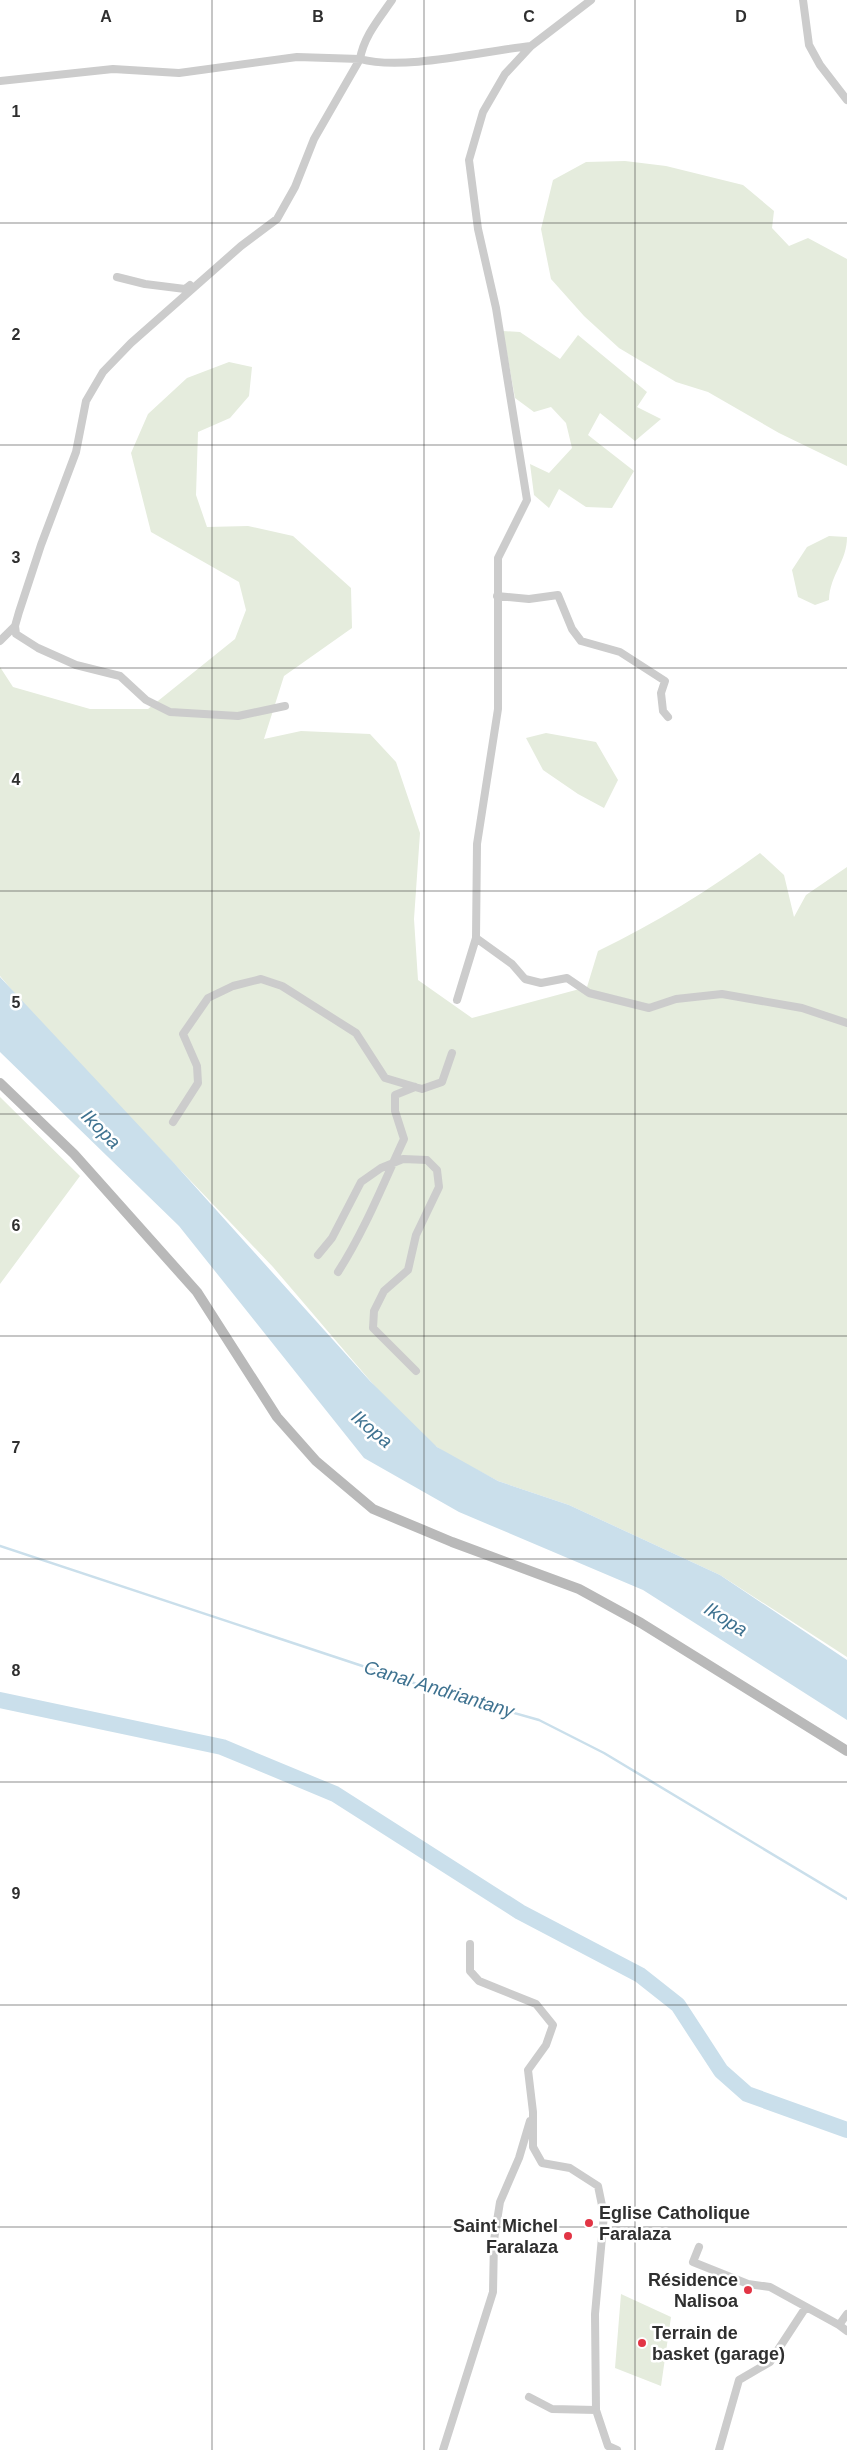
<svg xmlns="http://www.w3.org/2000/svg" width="847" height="2450" viewBox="0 0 847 2450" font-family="Arial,sans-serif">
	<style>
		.green { fill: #e5ecdd }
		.water { fill: #cadfeb }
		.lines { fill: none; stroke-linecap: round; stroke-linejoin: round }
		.stream { stroke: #cadfeb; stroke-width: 2.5 }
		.river { stroke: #cadfeb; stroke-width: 16 }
		.street { stroke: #ccc; stroke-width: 8 }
		.secondary { stroke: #b9b9b9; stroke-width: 10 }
		.grid { fill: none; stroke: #2f2f2f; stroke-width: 1; stroke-opacity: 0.55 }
		.poi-dot { fill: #e23545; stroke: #fff; stroke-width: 2 }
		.labels { text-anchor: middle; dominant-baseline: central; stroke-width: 5; stroke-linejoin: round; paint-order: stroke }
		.poi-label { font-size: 18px; font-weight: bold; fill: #2f2f2f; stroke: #fff; text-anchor: start }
		.water-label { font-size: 19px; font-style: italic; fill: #3e7290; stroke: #fff }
		.grid-label { font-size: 16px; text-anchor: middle; font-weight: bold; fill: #2f2f2f; stroke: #fff; stroke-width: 5; stroke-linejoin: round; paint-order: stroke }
	</style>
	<rect width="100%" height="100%" fill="#fff"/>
	<!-- green -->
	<path class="green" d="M625,161l41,5 77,19 31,26 -2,17 17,18 19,-8 39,21v207l-68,-33 -71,-41 -32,-10 -57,-34 -35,-32 -33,-37 -10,-50 12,-49 33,-18z
		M503,331l17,1 40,27 18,-24 69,57 -10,15 24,12 -26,22 -35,-28 -12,22 46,36 -22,37 -26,-1 -27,-18 -10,19 -15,-13 -4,-31 19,9 23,-25 -6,-25 -15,-16 -17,5 -19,-14z
		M229,362l23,5 -3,29 -19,22 -32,14 -2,63 11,32 41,-1 45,10 58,52 1,40 -68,48 -20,63 37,-8 69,3 26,28 24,71 -6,86 4,61 54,38 115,-31 11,-36c58,-28 111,-61 162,-98l24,22 10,42 12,-22 41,-28v790l-127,-82 -151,-70 -71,-24 -49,-26 -36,-24 -140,-164 -130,-136 -79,-79 -64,-76v-309l13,20 77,22h58l87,-70 11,-29 -7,-28 -88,-50 -20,-79 17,-39 39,-36z
		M829,536l18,1c0,25 -17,37 -18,63l-14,5 -17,-8 -6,-27 15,-23z
		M546,733l50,9 22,38 -14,28 -26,-14 -35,-24 -17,-32z
		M0,1097l80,79 -80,108z
		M621,2294l50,23 -10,69 -46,-18z"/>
	<!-- water -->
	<path class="water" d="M0,977l173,185 197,219 67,66 61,34 71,24 151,70 127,85v60l-204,-130 -184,-78 -95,-54 -185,-232 -179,-174z"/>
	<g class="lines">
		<!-- stream -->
		<path class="stream" d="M0,1546l447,148 92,26 65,33 243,146"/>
		<!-- river -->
		<path class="river" d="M0,1700l222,47 113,47 185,118 120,63 38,30 43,66 26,23 100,36"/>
		<!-- street -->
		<path class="street" d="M803,0l6,45 11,20 27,35
			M0,81l113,-12 66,4 118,-16 63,2c4,-23 19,-40 32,-59
			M117,277l28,7 40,5 5,-4
			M497,596l32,3 29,-4 14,34 9,12 39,11 45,29 -4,12 2,18 5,6
			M0,641l15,-15
			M285,706l-47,10 -68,-4 -24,-12 -26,-24 -44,-11 -38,-17 -22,-14 -1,-8 4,-14 22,-67 35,-93 10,-51 17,-29 28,-29 110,-97 36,-27 18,-32 19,-48 46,-80c44,12 123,-8 171,-13
			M476,938l36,26 13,15 16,4 26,-5 22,15 60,15 27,-9 46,-5 80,14 45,15
			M457,1000l19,-62 1,-94 21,-135v-151l29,-58 -31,-192 -18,-79 -9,-69 14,-48 22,-38 26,-28 60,-46
			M173,1122l25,-39 -1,-17 -14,-32 25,-36 25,-12 28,-7 21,7 74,47 29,45 37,11 20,-7 10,-29
			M318,1255l14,-17 29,-56 20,-14 22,-9 24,1 10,10 2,17 -23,48 -8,35 -24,21 -10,20 -1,17 43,43
			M338,1272c27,-42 45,-88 66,-133l-9,-28v-16l20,-8
			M470,1944v27l9,10 57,23 17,21 -7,20 -18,25 5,42v35l9,16 28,5 28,18 6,29 -9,99 1,96 12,36 9,4
			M699,2247l-6,15 55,22 22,3 69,38
			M847,2314l-8,11 8,6
			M529,2397l23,12 44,1
			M443,2450l50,-158 1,-52 6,-38 19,-44 11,-37
			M719,2450l20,-70 31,-18 36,-55"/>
		<!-- secondary -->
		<path class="secondary" d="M0,1083l74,71 123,138 80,125 39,44 57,48 79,33 127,47 62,34 206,128"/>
	</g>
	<!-- grid -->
	<path class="grid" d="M212,0v2450M424,0v2450M635,0v2450M0,223h847M0,445h847M0,668h847M0,891h847M0,1114h847M0,1336h847M0,1559h847M0,1782h847M0,2005h847M0,2227h847"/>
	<!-- markers -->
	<g class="poi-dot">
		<circle cx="589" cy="2223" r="5"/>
		<circle cx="568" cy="2236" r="5"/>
		<circle cx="748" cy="2290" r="5"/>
		<circle cx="642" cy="2343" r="5"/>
	</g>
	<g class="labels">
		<!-- poi labels -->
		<g class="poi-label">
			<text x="599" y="2213">Eglise Catholique<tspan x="599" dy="21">Faralaza</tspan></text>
			<text x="558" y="2226" text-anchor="end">Saint Michel<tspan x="558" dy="21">Faralaza</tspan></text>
			<text x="738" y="2280" text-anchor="end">Résidence<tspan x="738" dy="21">Nalisoa</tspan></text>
			<text x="652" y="2333">Terrain de<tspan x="652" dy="21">basket (garage)</tspan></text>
		</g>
		<!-- water labels -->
		<g class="water-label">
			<text transform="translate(101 1129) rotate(45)">Ikopa</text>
			<text transform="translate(372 1429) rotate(40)">Ikopa</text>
			<text transform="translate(726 1619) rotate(32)">Ikopa</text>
			<text transform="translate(439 1689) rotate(17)">Canal Andriantany</text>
		</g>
	</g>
	<g class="grid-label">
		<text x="106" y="22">A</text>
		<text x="318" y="22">B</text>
		<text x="529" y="22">C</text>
		<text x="741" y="22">D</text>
		<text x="16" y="117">1</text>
		<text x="16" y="340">2</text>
		<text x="16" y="563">3</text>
		<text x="16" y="785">4</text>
		<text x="16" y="1008">5</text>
		<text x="16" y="1231">6</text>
		<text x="16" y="1453">7</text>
		<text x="16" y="1676">8</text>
		<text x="16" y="1899">9</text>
	</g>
</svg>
